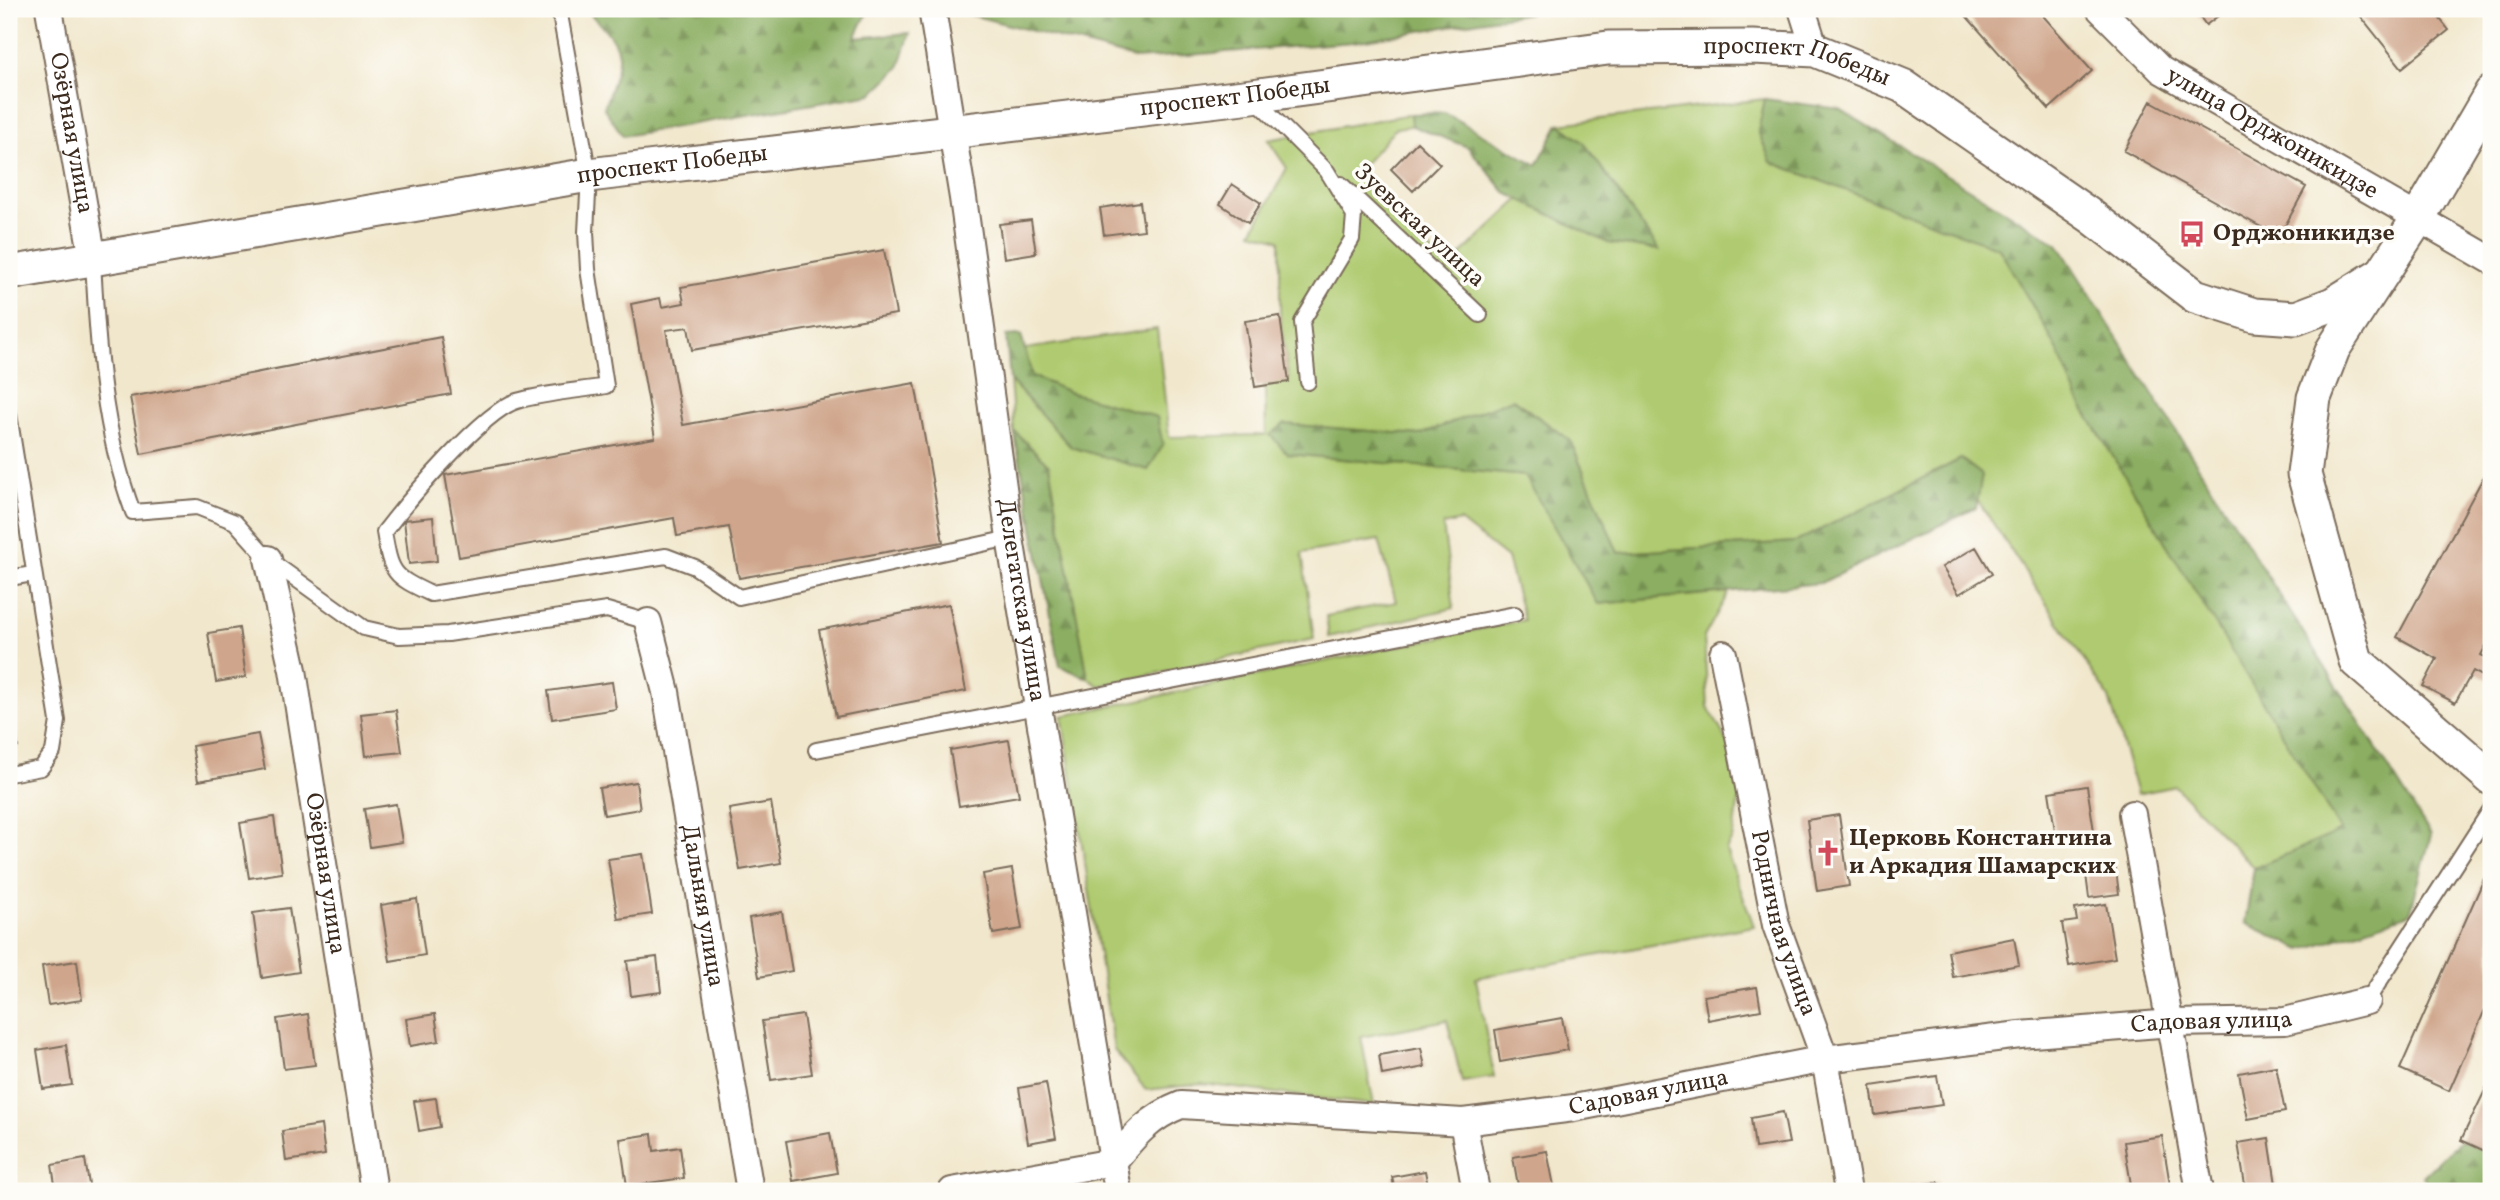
<svg xmlns="http://www.w3.org/2000/svg" width="2500" height="1200" viewBox="0 0 2500 1200" font-family="Vollkorn,serif">
	<style>
		.grass { fill: #afca70; stroke: #757a47; stroke-width: 2 }
		.forest { fill: url(#forest-firs); stroke: #636c40; stroke-width: 2 }
		.building { fill: #cfa58b }
		.lines { fill: none; stroke-linecap: round; stroke-linejoin: round }
		.service-casing { stroke: #7b6c5b; stroke-width: 18 }
		.minor-casing { stroke: #7b6c5b; stroke-width: 30 }
		.tertiary-casing { stroke: #7b6c5b; stroke-width: 37 }
		.service { stroke: #fff; stroke-width: 14 }
		.minor { stroke: #fff; stroke-width: 26 }
		.tertiary { stroke: #fff; stroke-width: 33 }
		.labels { text-anchor: middle; dominant-baseline: central; stroke-width: 7; stroke-linejoin: round; paint-order: stroke }
		.street-label { font-size: 24px; fill: #3b2a1e; stroke: #fdfcf7 }
		.poi-label { font-size: 24px; font-weight: bold; fill: #3b2a1e; stroke: #fdfcf7; text-anchor: start }
	</style>
	<defs>
		<pattern id="forest-firs" width="22" height="20" patternUnits="userSpaceOnUse" patternTransform="scale(1.75)"><rect width="22" height="20" fill="#8bae62"/><path d="M5 1l3.5 6h-7zM16 11l3.5 6h-7z" fill="#738e50"/></pattern>
	</defs>
	<rect width="100%" height="100%" fill="#fdfcf7"/>
	<filter id="ink" filterUnits="userSpaceOnUse"><feTurbulence type="fractalNoise" baseFrequency=".0143" numOctaves="2"/><feDisplacementMap in="SourceGraphic" scale="14" xChannelSelector="R" yChannelSelector="G"/><feConvolveMatrix kernelMatrix="1 2 1 2 8 2 1 2 1" color-interpolation-filters="sRGB"/></filter>
	<filter id="wash" filterUnits="userSpaceOnUse"><feTurbulence type="fractalNoise" baseFrequency=".00686" numOctaves="4" result="noise"/><feDisplacementMap in="SourceGraphic" scale="28" xChannelSelector="R" yChannelSelector="G"/><feGaussianBlur stdDeviation="1.57" result="paint"/><feColorMatrix in="noise" values="0 0 0 0 0 0 0 0 0 0 0 0 0 0 0 0 0 1.4 0 .05"/><feComposite in="paint" operator="in"/></filter>
	<g filter="url(#wash)">
		<rect width="100%" height="100%" fill="#f1e7cc"/>
		<!-- grass -->
		<path class="grass" d="M1765,99l-7,32 13,31 228,86 342,584 -87,36 -79,-82 -38,8 -28,-96 -132,-199 5,-24 -21,-16 -165,83 -178,11 -48,-113 -57,-41 -93,36 -136,-11 4,30 238,22 72,128 131,-12 -25,45 4,70 23,41 9,46 -8,45 -6,11 28,76 -278,52 18,99 -32,5 -15,-62 -86,17 13,68 -172,-21 -56,6 -32,-40 -52,-334 462,-96 -17,-62 -47,-37 -17,4 11,83 -125,29 -3,-21 70,-14 -17,-62 -77,13 12,86 -215,47 -11,-8 -39,-213 -35,-34 -4,-51 61,67 -2,-55 -37,-16 -7,-27 132,-20 12,108 97,-2 -1,-50 24,-4 -9,-65v-76l-28,-8 35,-64 -19,-28 143,-26 1,12 -16,2 -42,47 94,92 72,-68 88,44 50,7 -74,-107 -25,-19z"/>
		<!-- forest -->
		<path class="forest" d="M594,9h275l-14,29 55,-5 -11,35 -27,26 -249,42 -19,-28c15,-45 27,-57 -13,-93z
			M960,9h567l2,4 -176,29 -216,17 -177,-47z
			M1765,99l75,10 218,135 373,591 -21,79 -108,36 -57,-27 9,-55 87,-37 -263,-432 -22,-52 -57,-99 -228,-86 -13,-31z
			M1445,113l92,52 22,-41 25,19 75,107 -51,-7 -102,-50 -38,-46 -56,-21 -1,-12z
			M1021,335l11,41 37,16 88,25 6,28 -15,25 -77,-23 -61,-67 -4,-44z
			M1512,399l58,41 48,113 178,-11 165,-83 21,16 -6,33 -155,75 -223,21 -73,-128 -237,-22 -18,-19 14,-11 136,11z
			M1014,431l35,34 39,213 -28,-12z
			M2461,1140l30,14v37h-61l-7,-15z"/>
		<g id="blocks">
			<!-- building -->
			<path class="building" d="M1960,9h77l55,62 -43,38z
				M2194,9h33l-21,16z
				M2355,9h77l17,21 -47,38z
				M2151,101l155,86 -27,50 -155,-86z
				M1417,142l23,22 -27,27 -22,-22z
				M1232,184l29,19 -13,20 -28,-19z
				M1140,202l4,28 -40,5 -4,-27z
				M1031,220l5,33 -32,5 -5,-34z
				M884,250l12,64 -204,36 -4,-23 -22,3 17,95 232,-42 28,159 -204,36 -10,-51 -52,9 -3,-18 -215,39 -14,-82 210,-37 -24,-134 29,-6 2,9 22,-4 -3,-16z
				M1280,316l9,66 -34,5 -10,-66z
				M441,337l10,57 -310,60 -11,-57z
				M2491,463v173l-10,19 10,5v17l-1,3 -17,-9 -18,32 -32,-17 14,-27 -40,-22z
				M433,517l4,44 -28,3 -5,-44z
				M1976,547l16,27 -33,20 -17,-27z
				M949,604l17,87 -130,26 -17,-87z
				M239,628l7,49 -30,5 -8,-49z
				M612,682l4,27 -64,10 -4,-28z
				M9,697l9,50 -9,1z
				M396,710l6,42 -36,4 -5,-42z
				M258,734l7,35 -67,12 -6,-35z
				M1009,740l10,56 -60,10 -9,-56z
				M636,782l4,27 -36,6 -5,-27z
				M2087,786l7,45 -38,6 -7,-45z
				M771,802l10,61 -41,7 -11,-61z
				M396,804l6,38 -32,5 -6,-38z
				M1839,815l10,71 -32,5 -10,-71z
				M274,817l8,56 -33,5 -9,-55z
				M643,854l9,60 -34,5 -10,-60z
				M2491,863v133l-42,95 -49,-22z
				M1012,869l10,60 -29,5 -10,-60z
				M2116,870l3,24 -30,4 -3,-24z
				M417,899l8,56 -35,6 -9,-56z
				M2106,904l9,54 -46,8 -7,-43 15,-2 -2,-12z
				M289,908l10,64 -37,6 -9,-65z
				M782,912l10,59 -33,6 -10,-59z
				M2014,938l5,27 -66,12 -5,-26z
				M657,957l4,35 -30,4 -4,-35z
				M77,961l5,39 -34,5 -6,-39z
				M1757,987l4,23 -53,10 -4,-24z
				M308,1014l7,51 -31,4 -7,-50z
				M435,1014l4,27 -29,5 -4,-27z
				M803,1015l9,59 -41,6 -9,-59z
				M1562,1018l6,32 -68,12 -5,-32z
				M66,1045l6,40 -29,4 -6,-39z
				M1421,1048l4,19 -43,8 -3,-20z
				M2276,1066l9,46 -37,7 -9,-46z
				M1937,1076l5,29 -67,10 -4,-29z
				M2491,1078v76l-30,-14z
				M1046,1083l10,55 -28,5 -9,-55z
				M436,1098l4,29 -21,4 -5,-30z
				M1783,1112l6,31 -34,5 -4,-30z
				M321,1125l4,30 -39,6 -4,-30z
				M830,1133l7,40 -44,8 -7,-40z
				M652,1134l2,17 26,-4 4,31 -57,8 -7,-47z
				M2162,1136l9,55h-39l-8,-49z
				M2269,1138l8,53h-31l-8,-48z
				M1547,1151l8,40h-36l-6,-34z
				M85,1159l5,32h-34l-4,-26z
				M1425,1171l4,20h-34l-3,-14z
				M1939,1182l2,9h-49v-3z"/>
		</g>
	</g>
	<g filter="url(#ink)">
		<use href="#blocks" fill-opacity="0" stroke="#7b6c5b" stroke-width="2"/>
		<g class="lines">
			<!-- service casing -->
			<g class="service-casing">
				<path id="service" d="M559,9l30,166 -3,57 2,37 18,117c-29,5 -61,7 -89,15 -34,10 -110,101 -133,131 7,42 9,44 47,62l235,-38 29,11 44,30 271,-59
					M1253,97l74,74 27,44 -2,24 -50,83 6,60
					M1341,184l139,131
					M93,259c4,85 10,172 40,253l64,-5 38,15 33,37 96,69 35,8 49,-2 159,-24 41,12
					M9,414l49,307 -5,31 -12,16 -32,6
					M9,578l24,-4
					M816,750l699,-136
					M2367,1001l124,-192"/>
			</g>
			<!-- minor casing -->
			<g class="minor-casing">
				<g id="minor">
					<path id="s1" d="M49,9l44,250"/>
					<path id="s2" d="M932,9l31,189 47,340 108,653"/>
					<path d="M1802,9l13,41"/>
					<path id="s3" d="M2100,9l61,61 330,190"/>
					<path id="s4" d="M268,559l25,111 81,521"/>
					<path id="s5" d="M648,622l18,70 84,499"/>
					<path id="s6" d="M1723,654l53,271 49,134 23,132"/>
					<path d="M2132,814l68,377"/>
					<path d="M1463,1122l13,69"/>
					<path id="s7" d="M952,1191l161,-29c21,-26 37,-45 68,-57l282,17 111,-14 251,-49 195,-24 152,-12 113,-2 82,-20"/>
				</g>
			</g>
			<!-- tertiary casing -->
			<g class="tertiary-casing">
				<g id="tertiary">
					<path d="M2491,93l-74,127 -84,129 -19,49 -10,76 52,187 135,117"/>
					<path id="s8" d="M9,273l580,-98 663,-79 356,-48 145,-1 62,3 88,36 189,131 103,79 59,19 42,3 37,-14 48,-30"/>
				</g>
			</g>
			<!-- service -->
			<use href="#service" class="service"/>
			<!-- minor -->
			<use href="#minor" class="minor"/>
			<!-- tertiary -->
			<use href="#tertiary" class="tertiary"/>
		</g>
	</g>
	<!-- icons -->
	<defs>
		<g id="bus-bare" transform="scale(2.1)"><path d="M-5-6H5V4H4V6H2V4H-2V6H-4V4H-5ZM-3.5-4V0h7V-4ZM-3.5 1.2v1.5H-2V1.2ZM2 1.2v1.5H3.5V1.2Z" fill="#d1495b" stroke="#fdfcf7" stroke-width="2.5" paint-order="stroke"/></g>
		<g id="church-bare" transform="scale(2.1)"><path d="M-1.2-6h2.4v3.5h3.3v2.4h-3.3V6h-2.4V-.1h-3.3v-2.4h3.3Z" fill="#d1495b" stroke="#fdfcf7" stroke-width="2.5" paint-order="stroke"/></g>
	</defs>
	<g fill-rule="evenodd">
		<use href="#bus-bare" x="2192" y="234"/>
		<use href="#church-bare" x="1828" y="853"/>
	</g>
	<g class="labels">
		<!-- street labels -->
		<g class="street-label">
			<text stroke="none"><textPath href="#s8" startOffset="1806">проспект Победы</textPath></text>
			<text stroke="none"><textPath href="#s8" startOffset="1239">проспект Победы</textPath></text>
			<text stroke="none"><textPath href="#s3" startOffset="214">улица Орджоникидзе</textPath></text>
			<text stroke="none"><textPath href="#s1" startOffset="126">Озёрная улица</textPath></text>
			<text stroke="none"><textPath href="#s8" startOffset="672">проспект Победы</textPath></text>
			<text transform="translate(1419 226) rotate(43)">Зуевская улица</text>
			<text stroke="none"><textPath href="#s2" startOffset="598">Делегатская улица</textPath></text>
			<text stroke="none"><textPath href="#s4" startOffset="320">Озёрная улица</textPath></text>
			<text stroke="none"><textPath href="#s5" startOffset="289">Дальняя улица</textPath></text>
			<text stroke="none"><textPath href="#s6" startOffset="276">Родничная улица</textPath></text>
			<text stroke="none"><textPath href="#s7" startOffset="1292">Садовая улица</textPath></text>
			<text stroke="none"><textPath href="#s7" startOffset="724">Садовая улица</textPath></text>
		</g>
		<!-- poi labels -->
		<g class="poi-label">
			<text x="2213" y="234">Орджоникидзе</text>
			<text x="1849" y="839">Церковь Константина<tspan x="1849" dy="28">и Аркадия Шамарских</tspan></text>
		</g>
	</g>
	<!-- margin -->
	<rect width="2500" height="1200" fill="none" stroke="#fdfcf7" stroke-width="35"/>
</svg>
